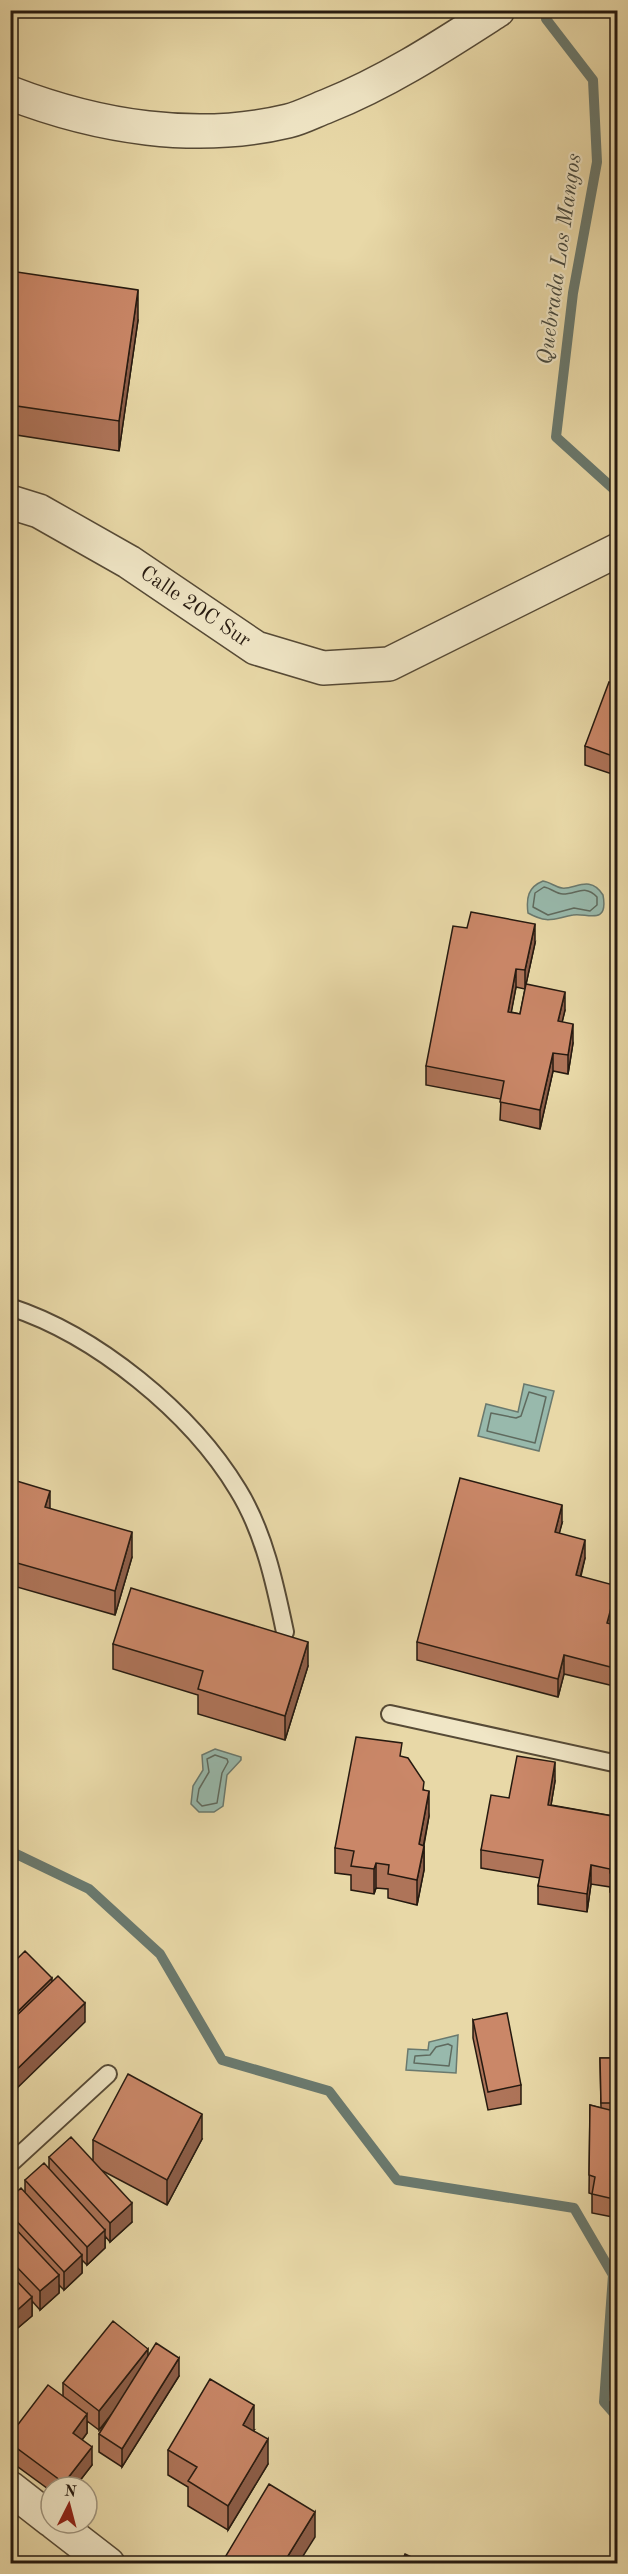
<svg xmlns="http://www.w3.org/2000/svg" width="628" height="2574" viewBox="0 0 628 2574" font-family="'Old Standard TT',serif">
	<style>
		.water { fill: #98b9ac; stroke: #6a796e; stroke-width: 1.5 }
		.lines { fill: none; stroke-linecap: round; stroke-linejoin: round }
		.shore { stroke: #5f6a5e; stroke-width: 1.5 }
		.stream { stroke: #6a796e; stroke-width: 10 }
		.service-casing { stroke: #564a36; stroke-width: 20 }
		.minor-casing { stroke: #564a36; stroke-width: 36 }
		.tertiary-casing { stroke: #564a36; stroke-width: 36 }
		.service { stroke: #f0e6c6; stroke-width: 16 }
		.minor { stroke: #f0e6c6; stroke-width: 33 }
		.tertiary { stroke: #f0e6c6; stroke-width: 33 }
		.wall { fill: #ae7459; stroke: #261a10; stroke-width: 1.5; fill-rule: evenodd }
		.shaded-wall { fill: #8d5e49; stroke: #261a10; stroke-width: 1.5 }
		.building { fill: #ca8768; stroke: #261a10; stroke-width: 1.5 }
		.labels { text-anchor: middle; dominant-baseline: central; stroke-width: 4.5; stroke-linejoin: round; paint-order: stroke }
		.street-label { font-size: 21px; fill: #261a10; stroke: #f0e6c6 }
		.water-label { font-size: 22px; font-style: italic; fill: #484a3f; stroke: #f0e6c6 }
	</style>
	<rect width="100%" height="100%" fill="#e8d8a7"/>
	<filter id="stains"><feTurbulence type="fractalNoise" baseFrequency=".00333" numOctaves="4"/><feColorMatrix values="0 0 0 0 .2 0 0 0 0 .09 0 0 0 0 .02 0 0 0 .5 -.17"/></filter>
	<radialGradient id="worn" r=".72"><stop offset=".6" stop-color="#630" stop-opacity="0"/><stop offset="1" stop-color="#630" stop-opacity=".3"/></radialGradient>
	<!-- water -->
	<path class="water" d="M543,881c7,1 12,6 19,7 12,2 28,-14 41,7 6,32 -18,17 -30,20 -21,4 -25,9 -45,-2 -2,-15 0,-26 15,-32z
		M524,1384l30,7 -15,60 -61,-15 8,-32 32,8z
		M215,1749l26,8v3l-14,15 -4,31 -9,6h-15l-8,-8 2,-18 10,-16 -1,-15z
		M458,2035l-2,38 -50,-3 2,-21 20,1 1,-8z"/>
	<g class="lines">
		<!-- shore -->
		<path class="shore" d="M544,887c7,1 12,7 19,7 14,0 22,-10 34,3v8l-7,6 -16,-3 -26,7 -15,-8 2,-14z
			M529,1392l17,5 -11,46 -48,-12 4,-18 25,5 5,-2z
			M215,1755l12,4 1,3 -6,11 -5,30 -15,3 -5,-5 2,-12 10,-17 -2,-13z
			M448,2044l4,2 -3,20 -35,-3 1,-7 15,-1 6,-8z"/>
		<!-- stream -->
		<path class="stream" d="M546,19l47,61 4,82 -24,131 -17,144 62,56
			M10,1851l79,38 71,65 62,106 107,31 68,89 177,28 39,67 -9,127 14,16"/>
		<!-- service casing -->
		<g class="service-casing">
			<path id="service" d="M10,1307c86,28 181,105 228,183 26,42 37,94 47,142
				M390,1714l228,50
				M10,2164l98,-90"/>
		</g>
		<!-- minor casing -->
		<g class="minor-casing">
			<path id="minor" d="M10,502l29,9 90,51 127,86 67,20 66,-4 229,-114
				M10,2488l41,32
				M55,2523l53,41"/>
		</g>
		<!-- tertiary casing -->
		<g class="tertiary-casing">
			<path id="tertiary" d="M10,93c88,34 186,50 278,28 13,-3 26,-10 39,-15 62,-25 115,-60 171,-96"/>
		</g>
		<!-- service -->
		<use href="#service" class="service"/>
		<!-- minor -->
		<use href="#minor" class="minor"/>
		<!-- tertiary -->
		<use href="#tertiary" class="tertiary"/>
	</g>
	<!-- wall -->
	<path class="wall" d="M10,271l128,49 -19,131 -109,-17z
		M618,685v91l-33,-11v-19z
		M535,943l-9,41 39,26 -3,12 11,21 -5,31 -15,-3 -13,58 -40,-9 1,-21 -75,-14v-19zM516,987l9,2 -5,25 -9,-2z
		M10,1479l40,30 82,48 -17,58 -105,-30z
		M562,1523l-3,10 26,25 -4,18 36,28 -5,20 6,2v61l-54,-13 -6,23 -141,-37v-18z
		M113,1644l195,22 -23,74 -87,-26v-19l-85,-26z
		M402,1757l22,33 5,26 -5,29v25l-7,35 -29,-7v-9l-12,-1 -2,6 -23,-4v-15l-16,-2v-25z
		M555,1781l-4,24 67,12v76l-8,-1v-5l-19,-3 -4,28 -49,-8v-18l2,-8 -59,-10v-18l28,-52z
		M473,2020l48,65v19l-33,6 -15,-72z
		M600,2058h18v160l-26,-5v-19l-3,-1 1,-88 11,3z
		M202,2139l-35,66 -66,-35 31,52 -22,20 -5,-6v12l-18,17 -5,-5v13l-18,17 -5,-5v8l-19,17 -8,-9v15l-19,16 -3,-2v-132l15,-5v-13l24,-11v-12l44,3v-20z
		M148,2355l31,21 -57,91 -23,-15v-18l9,-16 -9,12 -12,-9v12l-5,7 10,25 -17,22h-24v4l-41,-30v-26l53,-39v-13z
		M254,2430l-1,1 15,33 -40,66 -40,-24v-19l-20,-12v-25z"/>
	<!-- shaded-wall -->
	<path class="shaded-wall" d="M138,290v30l-19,131v-30z
		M535,924v19l-10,46v-19z
		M516,969v18l-8,43v-18z
		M565,992v18l-7,29v-18z
		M573,1024v19l-5,31v-19z
		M553,1053v18l-13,58v-19z
		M50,1491v24l-5,-8z
		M562,1505v18l-7,27v-18z
		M132,1532v25l-17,58v-24z
		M585,1540v18l-9,35v-18z
		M617,1586v18l-10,37v-18z
		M308,1642v24l-23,74v-24z
		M564,1655v19l-6,23v-18z
		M555,1762v19l-7,42v-18z
		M429,1791v25l-10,53v-25z
		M424,1846v24l-7,35v-25z
		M376,1863v25l-2,6v-25z
		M591,1865v19l-4,28v-18z
		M52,1978v19l-42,40v-18z
		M85,2003v19l-75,73v-19z
		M202,2114v25l-35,66v-25z
		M132,2203v19l-22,20v-19z
		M105,2230v18l-18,17v-18z
		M82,2255v18l-18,17v-18z
		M59,2275v18l-19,17v-19z
		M32,2297v19l-19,16v-18z
		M148,2349v19l-49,62v-19z
		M179,2358v18l-57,91v-18z
		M254,2405v25l-11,20v-25z
		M87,2414v19l-14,19v-19z
		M268,2439v25l-40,66v-24z
		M92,2447v18l-17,22h-11v-4z
		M315,2512v25l-17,27h-15z"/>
	<!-- building -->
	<path class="building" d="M10,271l128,19 -19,131 -109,-16z
		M609,682l9,3v73l-33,-12z
		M471,912l64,12 -10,46 -9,-1 -8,43 12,2 6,-30 39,8 -7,29 15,3 -5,31 -15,-2 -13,57 -40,-8 4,-21 -78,-15 27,-140 14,2z
		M460,1478l102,27 -7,27 30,8 -9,35 41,11 -10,37 11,3v43l-54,-14 -6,24 -141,-37z
		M10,1479l40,12 -5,16 87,25 -17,59 -105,-30z
		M131,1588l177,54 -23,74 -87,-27 5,-18 -90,-27z
		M356,1737l46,6 -2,13 8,2 16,24 -1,8 6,1 -10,53 5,2 -7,34 -29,-6 1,-9 -13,-2 -2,6 -23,-3 3,-15 -19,-3z
		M517,1756l38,6 -7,43 70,12v58l-8,-2v-4l-19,-4 -4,29 -49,-8 5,-26 -62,-10 10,-55 18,3z
		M10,1950l7,7 -7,7z
		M25,1951l27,27 -42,41v-53z
		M58,1976l27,27 -75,73v-54z
		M507,2013l14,72 -33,7 -15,-72z
		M600,2058h18v45h-17z
		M128,2074l74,40 -35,66 -74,-40z
		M590,2105l28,7v88l-26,-6 3,-17 -6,-2z
		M71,2137l61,66 -22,20 -61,-66z
		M44,2163l61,67 -18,17 -62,-67z
		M21,2188l61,67 -18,17 -54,-58v-16z
		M10,2223l49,52 -19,16 -30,-31z
		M10,2274l22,23 -19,17 -3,-3z
		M113,2321l35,28 -49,62 -36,-28z
		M156,2343l23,15 -57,91 -23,-15z
		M210,2379l44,26 -11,20 25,14 -40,67 -40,-25 9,-14 -29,-17z
		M48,2385l39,29 -14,19 19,14 -28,36 -54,-40v-8z
		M269,2484l46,28 -32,52h-62z
		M405,2554l21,10h-25z"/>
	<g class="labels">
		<!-- street labels -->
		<g class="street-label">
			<text transform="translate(195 607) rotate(34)">Calle 20C Sur</text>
		</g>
		<!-- water labels -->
		<g class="water-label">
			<text transform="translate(560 259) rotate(-82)">Quebrada Los Mangos</text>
		</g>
	</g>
	<!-- margin -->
	<rect width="628" height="2574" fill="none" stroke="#e8d8a7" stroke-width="36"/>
	<rect x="12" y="12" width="604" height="2550" fill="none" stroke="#261a10" stroke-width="3"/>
	<rect x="18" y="18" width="592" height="2538" fill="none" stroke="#261a10" stroke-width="1.5"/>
	<!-- north arrow -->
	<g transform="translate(69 2505) rotate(6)"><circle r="28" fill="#f0e6c6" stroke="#9f947d" stroke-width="1.5"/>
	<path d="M0-4.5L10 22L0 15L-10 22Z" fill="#8f2418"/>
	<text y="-9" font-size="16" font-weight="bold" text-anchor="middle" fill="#261a10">N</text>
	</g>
	<rect width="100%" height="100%" filter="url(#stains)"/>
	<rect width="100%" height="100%" fill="url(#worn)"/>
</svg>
